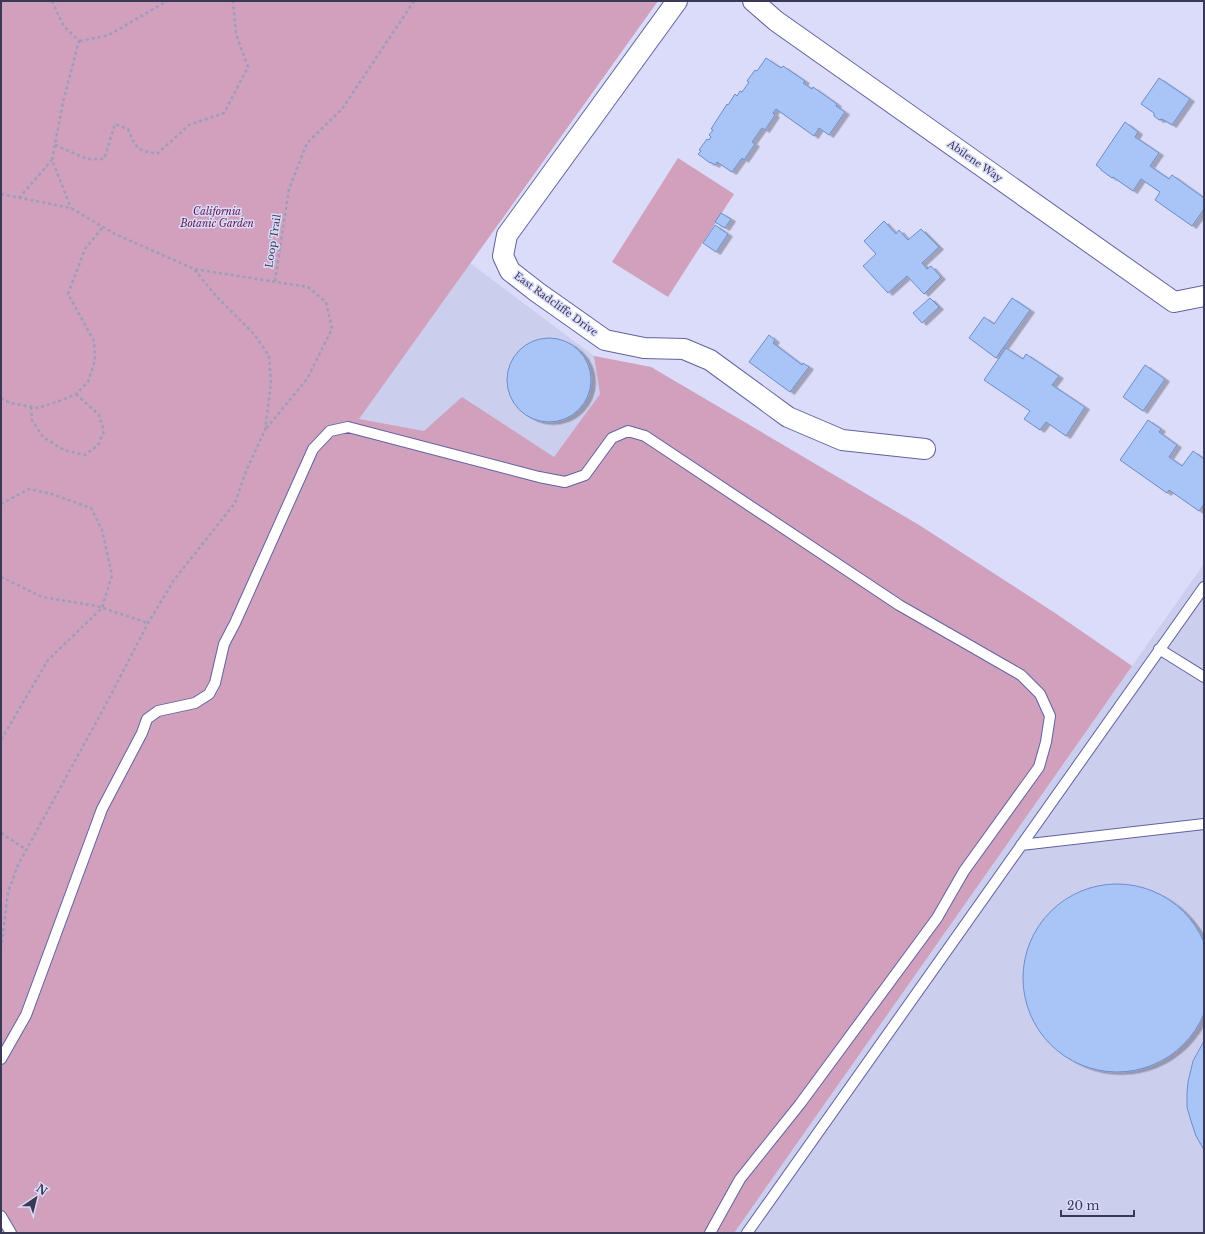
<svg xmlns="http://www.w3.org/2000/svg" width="1205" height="1234" viewBox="0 0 1205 1234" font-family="'Libre Baskerville',serif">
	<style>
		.built { fill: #ccceee }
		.green { fill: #d1a0bd }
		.building { fill: #a9c4f6; stroke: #6d8dca; filter: url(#shadow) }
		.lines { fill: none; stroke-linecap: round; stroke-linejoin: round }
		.lane-casing { stroke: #6262a2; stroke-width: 12 }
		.street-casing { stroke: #6262a2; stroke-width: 22 }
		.path { stroke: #9c9dba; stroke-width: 2.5; stroke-dasharray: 3 3; stroke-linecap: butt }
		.lane { stroke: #fff; stroke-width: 10 }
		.street { stroke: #fff; stroke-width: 20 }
		.labels { text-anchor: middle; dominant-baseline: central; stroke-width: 3; stroke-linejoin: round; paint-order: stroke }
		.street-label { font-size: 10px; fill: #393956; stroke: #dadcf9 }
		.park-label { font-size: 10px; font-style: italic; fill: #63164c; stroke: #dadcf9 }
	</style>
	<defs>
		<filter id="shadow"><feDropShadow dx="4.5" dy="2.5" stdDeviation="0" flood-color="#0004"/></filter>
	</defs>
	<rect width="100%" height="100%" fill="#dadcf9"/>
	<!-- built -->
	<path class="built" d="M470,263l124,93 57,11 268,158 136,88 77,53 72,-102v669h-1203v-220l358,-595z"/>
	<!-- green -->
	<path class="green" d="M1,1h657l-299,418 65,12 38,-34 92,60 46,-63 -6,-38 57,11 268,158 136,88 77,53 -398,567h-733z
		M678,158l56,36 -66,103 -56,-35z"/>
	<!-- building -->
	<path class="building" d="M766,58l15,10 2,-2 22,15 -2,2 9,6 1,-2 24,17 -1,2 9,6 -16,23 -10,-7 -5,8 -38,-27 -3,4 2,2 -10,15 -3,-2 -10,14 3,2 -11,16 -2,-2 -10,14 -15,-10 -2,3 -5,-3v1l-12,-9 3,-3 -2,-1 8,-11 2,1 2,-3 -2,-2 4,-5 -2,-1 16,-25 1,1 7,-11 2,2 3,-5 2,1 7,-10 -2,-1 8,-11 2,1z
		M1159,78l31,21 -18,26 -10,-6 -3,1 -5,-4v-3l-13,-9z
		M1125,122l13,10 -3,5 24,16 -9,13 19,13 3,-4 32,23v11l-12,17 -37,-26 5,-8 -19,-13 -8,12 -20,-14 -1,1 -11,-8v-1l-5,-4z
		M721,213l10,6 -6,9 -10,-6z
		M884,221l12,13 3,-4 9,10 13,-11 18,18 -17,16 5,6 4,-3 10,11 -17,17 -17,-18 -19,17 -25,-27 13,-12 -12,-13z
		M715,225l13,9 -12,18 -13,-9z
		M930,298l9,9 -17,16 -9,-10z
		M1012,298l18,12 -34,48 -27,-20 15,-21 10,7z
		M769,335l6,5 -2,3 29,22 1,-2 6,4 -19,25 -41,-30z
		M507 380a42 42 0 1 1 84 0a42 42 0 1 1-84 0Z
		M1006,348l17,11 3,-5 33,22 -7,9 33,22 -19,29 -20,-14 -6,8 -16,-11 6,-8 -46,-31z
		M1145,365l20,14 -22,32 -20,-14z
		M1148,420l13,9 -2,3 18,13 -8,12 13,9 11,-15 11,8v45l-5,7 -30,-21 -2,3 -47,-33z
		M1023 978a94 94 0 1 1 188 0a94 94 0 1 1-188 0Z
		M1204,1041v109l-8,-14 -5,-15 -4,-14v-14l1,-11 5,-21z"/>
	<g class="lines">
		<!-- lane casing -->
		<g class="lane-casing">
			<path id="lane" d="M1159,649l45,28
				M1021,845l183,-21
				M1,1059l25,-44 76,-206 40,-76 5,-14 11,-8 37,-8 14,-9 6,-11 9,-39 11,-21 78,-174 17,-18 18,-4 191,50 26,5 20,-7 27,-37 16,-7 17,5 254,169 122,70 19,19 10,22 -4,26 -7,25 -75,104 -27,47 -137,186 -60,75 -30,54
				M1,1216l10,17
				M747,1233l457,-646"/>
		</g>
		<!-- street casing -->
		<g class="street-casing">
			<path id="street" d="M677,1l-170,234 -4,21 7,15 27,21 68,48 39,8 40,1 26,11 78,57 54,23 83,9
				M753,1l23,20 398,281 30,-6"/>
		</g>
		<!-- path -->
		<path class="path" d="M52,1l11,24 16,16 -16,61 -11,58 19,48
			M80,41l29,-6 58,-34
			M55,145l32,14h17l11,-35 13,5c8,19 8,21 29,25l32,-29 35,-12 24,-46 -12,-33 -3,-33
			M1,194l70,14 44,26 79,35 114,18 18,15 6,27 -25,50 -42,51
			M19,198l33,-38
			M275,281l14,-92 18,-46 35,-34 72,-108
			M1,398l9,5 28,5 24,-8 14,-6 12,-12 7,-22 -1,-19 -26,-47 17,-45 18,-22
			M31,407l1,13 11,17 21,13 21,5 13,-10 6,-14 -5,-16 -23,-21
			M1,504l28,-15 23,5 39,14 11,22 10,45 -10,33 -54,52 -47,80
			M1,577l41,20 55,9 51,17
			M1,833l26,17
			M1,949l7,-57 10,-27 87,-159 43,-83 26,-43 61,-77 11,-32 19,-41 6,-47 -2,-27 -15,-22 -37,-37 -23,-28"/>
		<!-- lane -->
		<use href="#lane" class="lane"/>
		<!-- street -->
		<use href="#street" class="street"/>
	</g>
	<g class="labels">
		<!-- street labels -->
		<g class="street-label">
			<text transform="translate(975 161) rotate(35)">Abilene Way</text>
			<text transform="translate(273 241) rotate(-81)">Loop Trail</text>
			<text transform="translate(556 304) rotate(36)">East Radcliffe Drive</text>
		</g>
		<!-- park labels -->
		<g class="park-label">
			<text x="217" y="211">California<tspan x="217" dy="12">Botanic Garden</tspan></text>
		</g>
	</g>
	<!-- border -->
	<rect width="1205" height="1234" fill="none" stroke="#393956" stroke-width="4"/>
	<!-- north arrow -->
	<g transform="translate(36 1198) rotate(35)" stroke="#dadcf9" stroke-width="3" paint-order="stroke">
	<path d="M0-3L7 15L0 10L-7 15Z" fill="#393956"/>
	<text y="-6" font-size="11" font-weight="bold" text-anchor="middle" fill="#393956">N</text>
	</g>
	<!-- scale -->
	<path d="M1061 1210v6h73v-6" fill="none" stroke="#393956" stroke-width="2"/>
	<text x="1067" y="1210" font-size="12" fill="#393956" stroke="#dadcf9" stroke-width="3" paint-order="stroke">20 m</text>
</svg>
